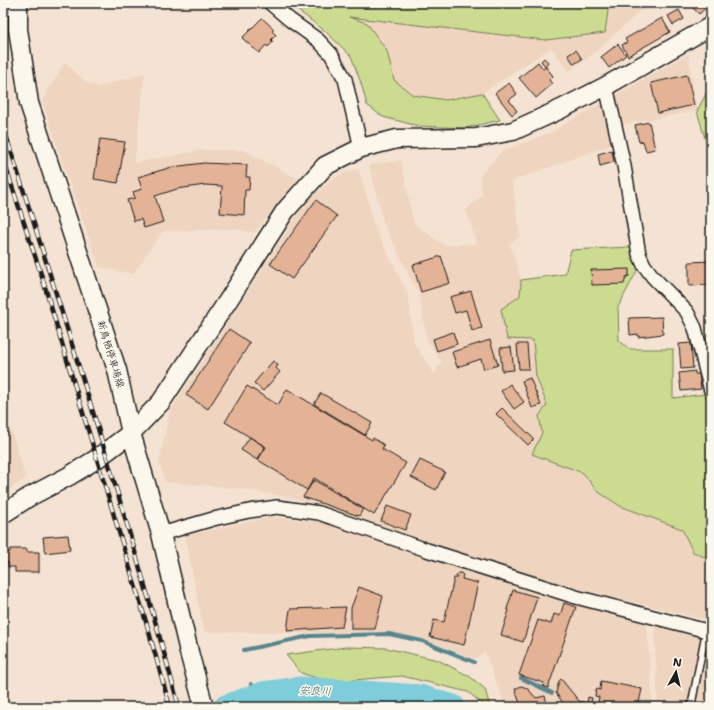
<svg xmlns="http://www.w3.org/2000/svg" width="714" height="710" viewBox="0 0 714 710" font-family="'Shantell Sans','Klee One',sans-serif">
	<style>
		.built { fill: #efd5c0 }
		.green { fill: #cbdc90; stroke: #747c56 }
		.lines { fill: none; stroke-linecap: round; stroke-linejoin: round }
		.stream { stroke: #57868f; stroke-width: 4 }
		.river { stroke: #7ecddb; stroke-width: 25 }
		.building { fill: #e4b395; stroke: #1c1c1c }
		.lane-casing { stroke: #1c1c1c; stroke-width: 9 }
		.street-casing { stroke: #1c1c1c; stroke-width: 16 }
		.secondary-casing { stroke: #1c1c1c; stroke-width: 21 }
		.lane { stroke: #fbf7ec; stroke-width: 6 }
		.street { stroke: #fbf7ec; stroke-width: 13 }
		.secondary { stroke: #fbf7ec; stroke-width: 18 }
		.rail-casing { stroke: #1c1c1c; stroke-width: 4.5 }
		.rail { stroke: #fbf7ec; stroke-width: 3; stroke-dasharray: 9; stroke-linecap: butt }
		.labels { text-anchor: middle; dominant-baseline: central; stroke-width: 3; stroke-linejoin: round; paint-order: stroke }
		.street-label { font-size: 10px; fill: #1c1c1c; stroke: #fbf7ec }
		.water-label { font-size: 11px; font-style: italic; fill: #3e5a5f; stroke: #fbf7ec }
	</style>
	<rect width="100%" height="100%" fill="#f4e3d2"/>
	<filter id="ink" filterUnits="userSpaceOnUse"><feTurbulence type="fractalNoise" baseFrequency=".025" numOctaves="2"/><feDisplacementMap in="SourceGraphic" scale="8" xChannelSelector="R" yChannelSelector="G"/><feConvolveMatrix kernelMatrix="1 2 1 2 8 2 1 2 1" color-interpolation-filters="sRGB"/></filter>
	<g filter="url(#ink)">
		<!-- built -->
		<path class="built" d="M288,3h372l-20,8 -43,40 -28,20 -18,-23 -69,45 18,27 -34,8 -48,-2 -35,-9 -16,-12 -6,-22 -10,-27 -26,-25z
			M688,54l9,57 -79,14 -2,18 -104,38 8,55 -10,8 11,36 -1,16 -19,14 32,30 3,36 11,29 -8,11 4,17 -11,21 51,19 14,18 23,15 62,23 11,23 18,8v61l-136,-33 -146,-44 -102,-36 -44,-12 -48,-8 -70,-6 -6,-20 11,-51 133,-205 26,-25 17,-9 12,-3 8,22 7,33 35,70 6,49 20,31 8,-12 -15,-22 -8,-45 -35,-70 -15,-60 32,-5 13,64 30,21 33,-1 -11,-34 16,-15 -2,-19 22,-25 47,-18z
			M65,62l21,20 12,5 47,-14 -11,90 68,-13h42l54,29 -44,54 -16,-4 -75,2 -30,43 -34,-7 -31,-88 -26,-78z
			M3,405l23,73 -23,16z
			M273,517l44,4 108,37 222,66 6,83h-148l-20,-55 -11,7 -54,-21 -31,-6 -82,1 -103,-1 -19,-97z
			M654,626l57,14v67h-53z"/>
		<!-- green -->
		<path class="green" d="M288,3h321l-4,30 -60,7 -196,-23 18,6 20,28 7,29 19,15 33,5 36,-7 18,27 -34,8 -48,-2 -35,-9 -16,-12 -6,-22 -10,-27 -26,-25z
			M711,84v75l-14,-48z
			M630,247l9,20 -21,40 1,33 10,9h44v49l32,-4 6,16v150l-18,-8 -11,-23 -62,-23 -23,-15 -14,-18 -51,-19 10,-21 -3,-17 8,-11 -11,-29 -3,-36 -26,-1 -6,-30 19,-13 1,-16 44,-6 6,-24z
			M346,647l40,1 52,12 31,16 16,13 5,18h-4l-18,-15 -66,-16 -73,6 -28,-9 -15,-18z
			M318,703l70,3 3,1h-77z"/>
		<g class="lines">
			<!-- stream -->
			<path class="stream" d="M244,650l66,-14 79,-2 33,7 52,21
				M521,678l31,15
				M251,684l12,10"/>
			<!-- river -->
			<path class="river" d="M226,707l37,-13 38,-5 119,8 33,10"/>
		</g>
		<!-- building -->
		<path class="building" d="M691,3h20v3l-1,-2 -11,10 -10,-10z
			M679,10l5,9 -11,6 -5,-9z
			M262,18l12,11 -2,2 4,4 -5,5 2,2 -5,5 -2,-2 -7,8 -17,-15z
			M662,18l8,14 -42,24 -6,-11 5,-3 -2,-3z
			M618,44l8,11 -17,13 -8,-11z
			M576,50l6,9 -8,5 -6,-9z
			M544,58l4,4 -3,4 -4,-5z
			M538,62l5,7 3,-2 7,9 -4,4 3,4 -16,14 -17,-20z
			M687,75l7,30 -36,8 -7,-30z
			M509,83l8,11 -8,6 8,11 -5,4 -17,-22z
			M649,122l6,27 -9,2 -3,-10 -4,1 -4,-17z
			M100,139l25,3 -7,41 -24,-4z
			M612,150l2,12 -14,4 -2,-12z
			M204,163l43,2 -1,12h4l-1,13h-4l-1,25 -24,-2 2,-27 -17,-1 -28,4 -22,7 8,26 -19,6 -3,-9 -7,2 -7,-21 8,-2 -2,-6 9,-3 -4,-12 34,-10z
			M316,200l21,16 -45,63 -22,-15z
			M441,256l9,27 -29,9 -8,-27z
			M711,261v24l-22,1v-24z
			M629,269v7l-3,1 -2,7 -32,1 -1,-15z
			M471,291l11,37 -10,3 -6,-21 -11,3 -5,-16z
			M662,317l1,17 -25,3v-3l-8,1 -1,-17z
			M229,329l21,14 -42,66 -22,-14z
			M453,332l4,12 -20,7 -4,-12z
			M490,340l8,25 -14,4 -3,-10 -24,8 -5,-15z
			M691,343l2,25 -12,1 -2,-25z
			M517,344h10l2,25h-10z
			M511,347l3,23 -12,1 -2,-23z
			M273,361l5,4 -2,3 4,4 -17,19 -9,-8z
			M695,371v3h4l2,15 -20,2 -2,-18z
			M530,378l11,27 -9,3 -10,-27z
			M510,384l14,18 -10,7 -13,-18z
			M247,386l31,19 9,-16 85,51 1,-2 11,7 -2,4 24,14 -32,52 -60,-37 -7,12 -49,-30 8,-13 -41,-25z
			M321,393l51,30 -7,12 -51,-31z
			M502,408l32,31 -6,6 -32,-31z
			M250,437l15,10 -8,13 -16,-10z
			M420,460l25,12 -9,18 -25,-13z
			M314,480l49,29 -4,7 -56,-19z
			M387,506l24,9 -6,15 -24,-9z
			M68,535l2,15 -25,3 -2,-16z
			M10,549h17v3h12v20h-24v-5h-7v-5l-3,1v-10l5,-1z
			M458,573h3l2,2 -1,4 16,4 -14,62 -34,-8 4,-17 10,2 10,-44h3l-1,-3z
			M359,587l24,9 -8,33h-24v-21z
			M513,590l24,7 -14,45 -22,-7 8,-25 -2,-1z
			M564,603l12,4 -28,81 -5,-2 1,-3 -25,-8 19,-55 13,4 3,-10 6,2z
			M346,607l-4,20 -55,4 3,-22z
			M561,679l18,22 8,2 1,-6 4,1 -2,9h-31l4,-4 -7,-10 3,-12z
			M601,681l41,8 -4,18h-41l2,-10 -4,-1 1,-7 4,1z
			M521,686l6,2 9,10 9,-2 3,11h-27l-6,-18z"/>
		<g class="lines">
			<!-- lane casing -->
			<g class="lane-casing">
				<path id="lane" d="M691,707l15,-76"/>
			</g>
			<!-- street casing -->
			<g class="street-casing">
				<path id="street" d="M270,3l20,17 28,20 13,14 14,25 16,69
					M606,86l18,80 15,88 5,11 9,12 34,35 8,16 16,63
					M161,534l52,-15 36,-8 28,-4 42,6 108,37 149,47 135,35"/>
			</g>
			<!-- secondary casing -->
			<g class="secondary-casing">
				<path id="secondary" d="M18,3v26l11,74 88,267 14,63 30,101 29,122 14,51
					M3,514l26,-17 40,-21 26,-16 36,-27 30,-31 68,-103 56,-88 40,-45 36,-18 36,-9 79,-1 37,-7 48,-22 45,-23 105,-60"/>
			</g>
			<!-- lane -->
			<use href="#lane" class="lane"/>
			<!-- street -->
			<use href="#street" class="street"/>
			<!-- secondary -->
			<use href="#secondary" class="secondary"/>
			<!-- rail casing -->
			<g class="rail-casing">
				<path id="rail" d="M3,126c61,192 123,386 176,581
					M3,159l39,118 105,348 23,82"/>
			</g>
			<!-- rail -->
			<use href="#rail" class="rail"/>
		</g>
	</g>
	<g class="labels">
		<!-- street labels -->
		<g class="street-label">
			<text transform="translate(111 354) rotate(73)">新鳥栖停車場線</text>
		</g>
		<!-- water labels -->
		<g class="water-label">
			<text transform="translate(315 691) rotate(2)">安良川</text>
		</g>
	</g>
	<!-- margin -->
	<rect width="714" height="710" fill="none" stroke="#fbf7ec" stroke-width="16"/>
	<rect x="8" y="8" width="698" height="694" fill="none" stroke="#1c1c1c" stroke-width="1.5" filter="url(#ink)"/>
	<!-- north arrow -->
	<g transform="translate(676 672) rotate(8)" stroke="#fbf7ec" stroke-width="3" paint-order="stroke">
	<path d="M0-3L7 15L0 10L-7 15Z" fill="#1c1c1c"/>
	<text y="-6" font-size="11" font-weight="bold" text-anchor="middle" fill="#1c1c1c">N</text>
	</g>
</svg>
